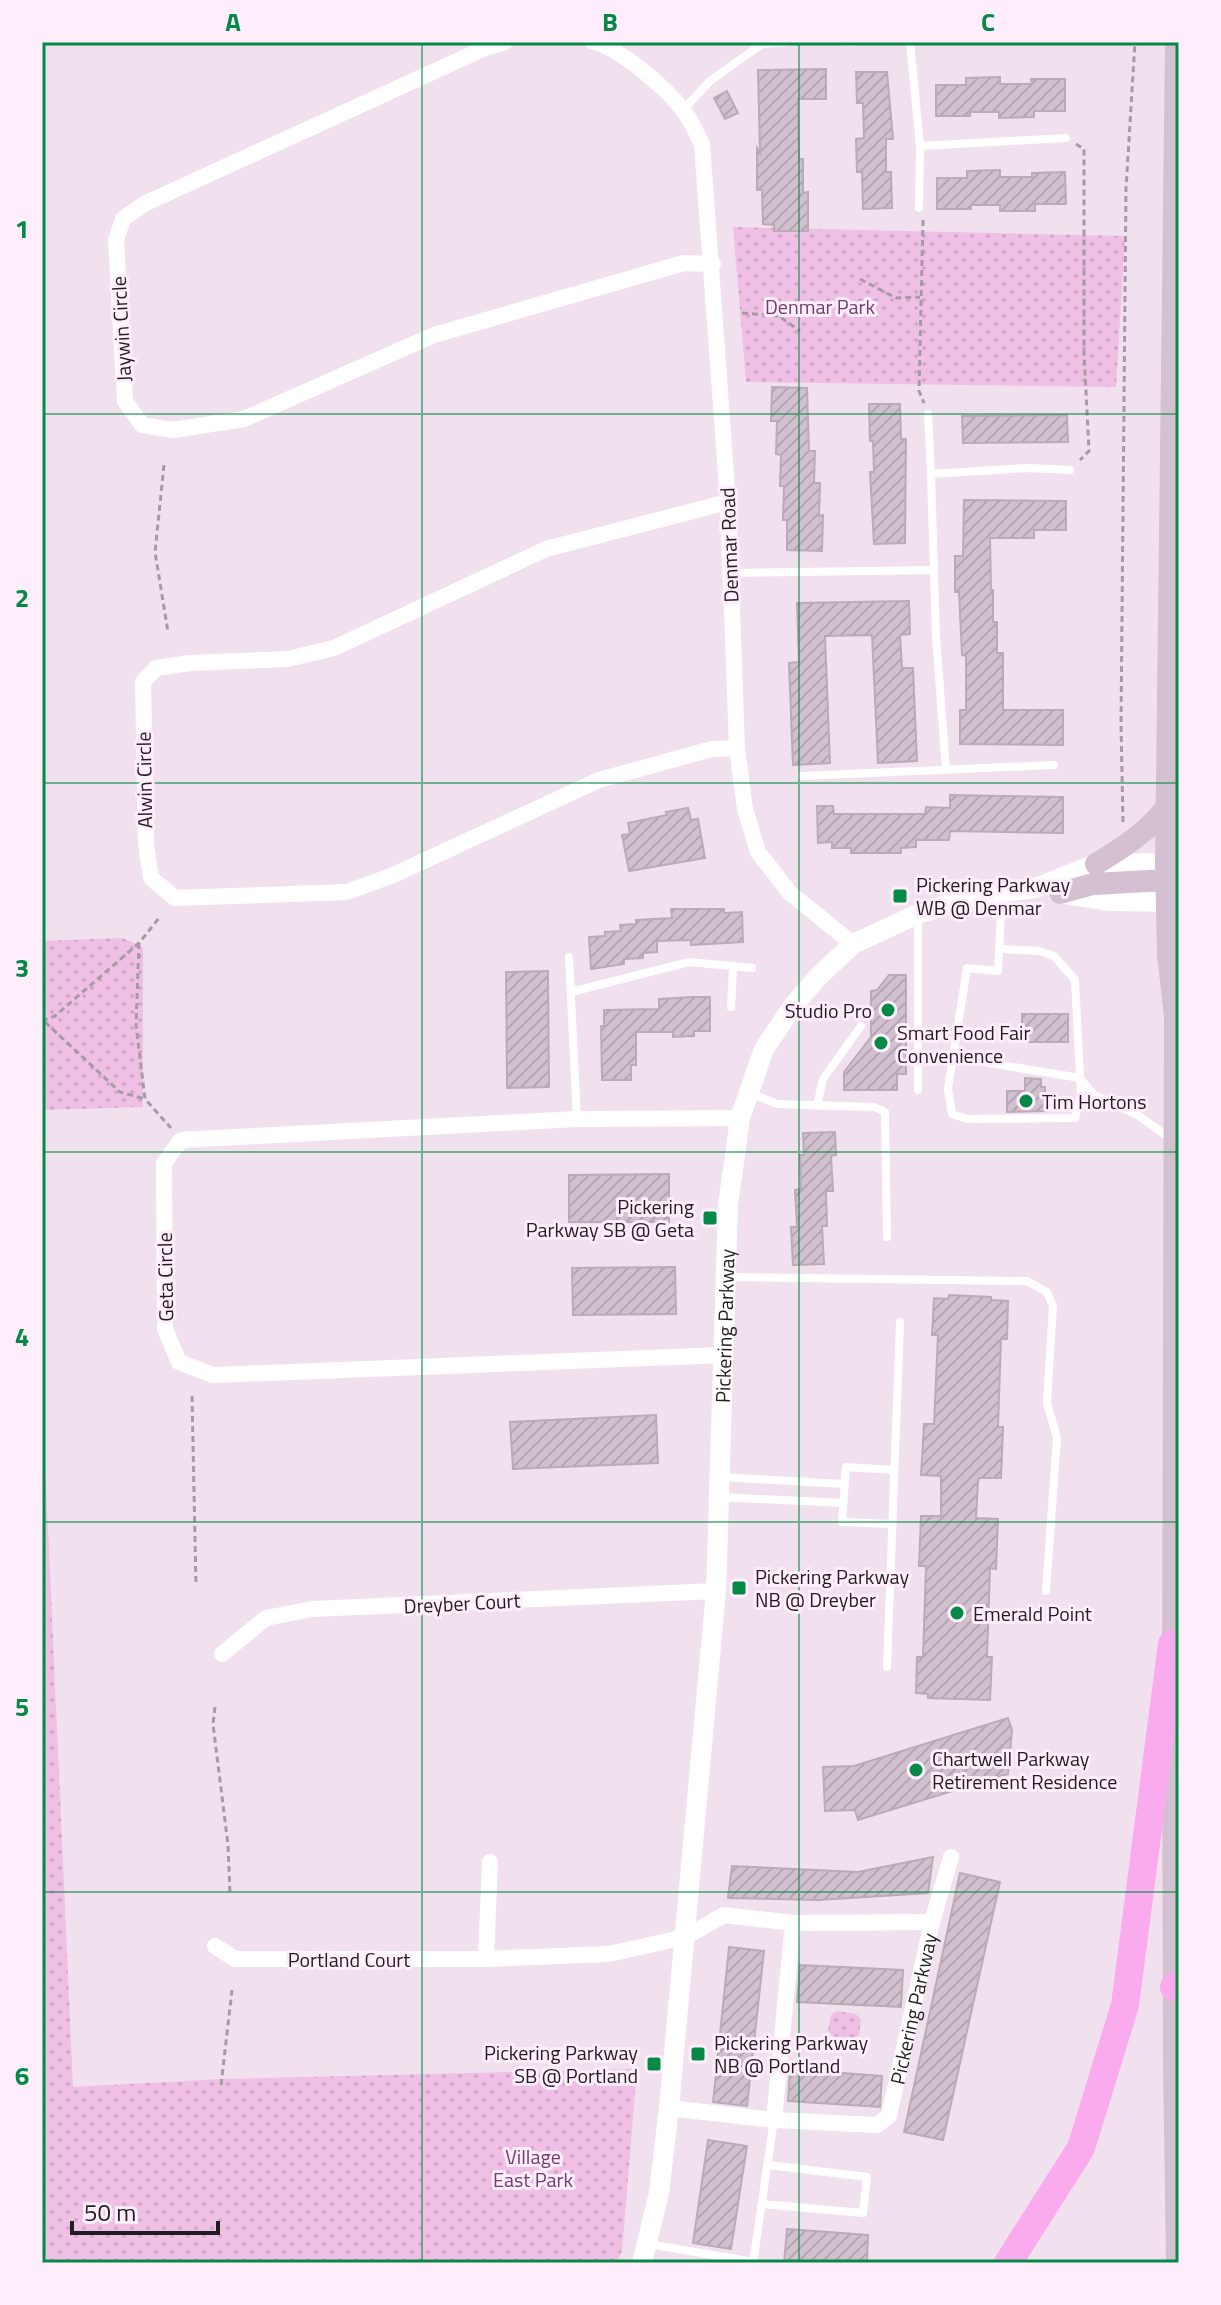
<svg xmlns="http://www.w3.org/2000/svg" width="1221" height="2305" viewBox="0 0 1221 2305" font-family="'Titillium Web',sans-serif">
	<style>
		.park { fill: url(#park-dots) }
		.building { fill: url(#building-hatch); stroke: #baabb7; stroke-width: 2 }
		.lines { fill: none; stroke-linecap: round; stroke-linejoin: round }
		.path { stroke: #a69aa4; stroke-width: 3; stroke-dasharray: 6 4; stroke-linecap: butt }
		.service { stroke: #fff; stroke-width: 8 }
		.minor { stroke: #fff; stroke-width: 16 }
		.tertiary { stroke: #fff; stroke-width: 20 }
		.secondary { stroke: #d4c0d1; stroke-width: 22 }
		.motorway { stroke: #f9abed; stroke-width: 28 }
		.grid { fill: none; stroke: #048946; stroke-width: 2; stroke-opacity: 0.55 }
		.poi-dot { fill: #048946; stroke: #feeefb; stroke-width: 3 }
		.labels { text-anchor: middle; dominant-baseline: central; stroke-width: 6; stroke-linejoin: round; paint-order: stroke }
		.park-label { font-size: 20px; fill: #763b6e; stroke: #feeefb }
		.street-label { font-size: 20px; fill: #221d21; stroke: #feeefb }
		.poi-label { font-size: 20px; fill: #221d21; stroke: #feeefb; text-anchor: start }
		.neatline { fill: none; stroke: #048946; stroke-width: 3 }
		.grid-label { font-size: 26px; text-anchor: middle; font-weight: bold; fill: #048946 }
	</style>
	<defs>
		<pattern id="park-dots" width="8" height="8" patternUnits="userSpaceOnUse" patternTransform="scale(2)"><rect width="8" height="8" fill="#efbfe6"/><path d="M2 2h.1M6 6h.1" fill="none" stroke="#cda4c5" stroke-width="1.8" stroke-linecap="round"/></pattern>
		<pattern id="building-hatch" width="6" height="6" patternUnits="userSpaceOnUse" patternTransform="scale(2)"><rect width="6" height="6" fill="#d1c1ce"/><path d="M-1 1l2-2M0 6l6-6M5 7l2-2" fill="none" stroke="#b3a5b1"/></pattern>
	</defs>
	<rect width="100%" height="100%" fill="#f1e1ee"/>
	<!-- park -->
	<path class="park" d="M733,227l392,9 -9,151 -370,-5z
		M122,938l21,9v160l-101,3v-169z
		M42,1393l31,694 147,-8 417,-10 -15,182 -6,12h-574z
		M837,2011l19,3 5,6 -2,15 -6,5 -20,-4 -5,-5 3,-16z"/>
	<!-- building -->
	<path class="building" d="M826,69v30h-28l1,60h4v34l5,-1v39h-34v-6l-11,-1 -1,-34h-5v-42l3,5 -2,-83z
		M856,72h31l6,67h-7v33h5l1,36 -29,1 -1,-37h-5l-1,-33 8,-1 -1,-35h-6z
		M1000,77v7h32l-1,-5h34v32h-31v6l-35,1v-6h-29v4h-34v-31h30v-7z
		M727,91l11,22 -13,6 -11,-21z
		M1000,170v7h32v-4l33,-1 1,32h-31v7h-35v-6h-29v4h-34v-31h30v-7z
		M772,387l35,1 2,63h6l-1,32h6l-1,33 4,-1 -1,36 -35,-1v-30h-4l1,-34h-4l1,-31 -5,-1 1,-33h-6z
		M869,404h31l1,35h5l-1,104 -31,1 -4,-72h4l-1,-31h-3z
		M1067,415l1,27 -105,1 -1,-27z
		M964,500l102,1v29h-32v8h-44l1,52h2v32h4v31h6v57h60v35l-103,-1v-34h6v-54l-4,-1 -3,-63h-4v-36h8z
		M909,601l1,33 -10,1 2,33h11l4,93 -39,2 -6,-128 -47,1 5,127 -37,2 -4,-102 10,-1 -2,-59z
		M950,795l113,2v36l-113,-2 -1,9h-33v7l-15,1v5h-50v-5h-19v-6l-14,1 -1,-37h16l1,8h91l1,-7 24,1z
		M688,808l3,12 7,-1 7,39 -76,13 -7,-36 8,-1 -2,-11 39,-8 -1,-3z
		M671,909h53v4l18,-1 1,30 -52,3v-5l-34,1v11l-14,1v5l-19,1v5l-33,5 -2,-32 16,-1v-4l16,-1 -1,-6 16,-1v-4l36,-2z
		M548,971l1,116 -42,1 -1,-116z
		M889,975h17v99h-9v16h-53v-18l27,-35v-46l6,-1z
		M692,997h18v34h-16v5l-21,1v-5h-37v33h-5v15h-29l-1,-54h3v-16l55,-1v-10z
		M1022,1014h46v28h-46z
		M1025,1078l16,1v8h4v24l-38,1v-21h18z
		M835,1132l1,23 -5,1 2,35h-7l1,35h-5l2,38 -31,1 -2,-38h6l-2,-37 6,-1 -1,-34h4l-1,-22z
		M669,1174v48h-100v-47z
		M675,1267l1,47 -103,1 -1,-47z
		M949,1295l42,2v3l17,1 -1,38h-6l-3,88h5l-2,51h-22l-1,4 -2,36 22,1 -2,50 -6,-1 -3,89h5l-2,43 -62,-2v-4l-12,-1 1,-36h6l3,-91h-7l2,-50h20v-40l-20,-1 3,-51h10l4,-89h-6l2,-37 14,1z
		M656,1415l2,48 -145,6 -3,-47z
		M1008,1718l4,12 -4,44 -150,46 -3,-10 -30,1 -2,-44 31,-1z
		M933,1857l-5,36 -109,7 -91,-2 4,-32 126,6z
		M960,1873l40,9 -57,258 -39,-8z
		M729,1947l35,4 -17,155 -34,-4z
		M800,1965l103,5 -2,37 -104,-5z
		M790,2069l92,7 -2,31 -92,-6z
		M708,2140l39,6 -16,103 -38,-6z
		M787,2229l81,6 -1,28h-83z"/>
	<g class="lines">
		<!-- path -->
		<path class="path" d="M1076,144l8,5v203l5,99 -9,9
			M923,220l-4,171 5,12
			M860,279l36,19 24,-1
			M742,313l37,3 21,15
			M164,465l-9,87 13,80
			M1123,822l-2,-98 5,-535 9,-147
			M139,943l-3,82 9,74 26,29
			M42,1021l13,-5 84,-73 20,-25
			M45,1022l75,70 25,7
			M192,1396l4,190
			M215,1707l-2,17 15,121 2,49
			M221,2085l11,-95"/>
		<!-- service -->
		<path class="service" d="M846,42h9
			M910,42l10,104 -1,62
			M683,110l27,-29 52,-37 24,-2
			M920,146l146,-8
			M928,414l3,60
			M730,573l203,-3
			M946,769l-10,-132 -5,-163 97,-6 42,2
			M802,776l252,-11
			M999,949l40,2 15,5 21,24 6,116 -6,22 -108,1 -15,-5 -4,-25 19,-121 31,3 4,-78
			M569,957l8,161
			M571,992l118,-30 63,6
			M731,1007l2,-40
			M953,1057l127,21 13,16 46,22 32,23
			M918,1090v-176
			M750,1093l27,11 98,3 10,5 2,125
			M817,1106l6,-27 38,-53
			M727,1277l300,4 20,11 6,14 -6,97 10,35 -11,153
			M721,1477l123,7
			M720,1497l123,6
			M892,1524l-50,-2 4,-55 48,3
			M887,1667l13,-345
			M762,2204l101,9 4,-36 -99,-12
			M648,2244l106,18
			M753,2263l21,-143"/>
		<!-- minor -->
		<g class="minor">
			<path d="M505,42l-22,7 -339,155 -21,15 -7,21 9,161 17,24 31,5 71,-11 190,-84 250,-72 29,1"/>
			<path d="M593,42c26,5 74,47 90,68 8,10 13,23 19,34l26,358 9,246 8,61 13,43 32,41 63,51"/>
			<path d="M728,502l-182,47 -212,99 -46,11 -98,4 -34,5 -13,14 3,162 5,34 24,20 172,-6 44,-16 208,-96 113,-31 25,-1"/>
			<path d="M724,1355l-511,20 -34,-13 -14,-33 -1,-166 17,-23 396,-21 163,-1"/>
			<path d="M222,1654l44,-36 46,-9 404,-18"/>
			<path id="s1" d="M793,1923l-19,197 103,5 12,-9 43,-194 19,-65"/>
			<path d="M215,1946l20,13h251l123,-5 76,-17 39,-22 69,8 139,-1"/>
			<path d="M486,1959l4,-97"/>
			<path d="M669,2108l105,12"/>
		</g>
		<!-- tertiary -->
		<g class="tertiary">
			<path d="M1058,893l53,8 68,1"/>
			<path id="s2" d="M642,2263l17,-70 10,-85 47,-517 12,-386 12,-87 24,-69 29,-43 25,-29 35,-33 65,-30 55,-18 62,-8 61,-24 83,-1"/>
		</g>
		<!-- secondary -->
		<path class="secondary" d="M1096,864c28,-17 53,-33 72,-59
			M1060,893l33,-9 74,-4 12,-4
			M1173,1660l2,-644 -7,-61 -2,-92 10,-821
			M1173,1719l1,343 3,201"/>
		<!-- motorway -->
		<path class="motorway" d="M1174,1987l5,-2
			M1008,2263l73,-115 44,-143 47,-361"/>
	</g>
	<!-- grid -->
	<path class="grid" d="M422,42v2221M799,42v2221M42,414h1137M42,783h1137M42,1152h1137M42,1522h1137M42,1892h1137"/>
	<!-- markers -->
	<g class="poi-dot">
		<rect x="892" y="888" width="16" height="16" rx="4"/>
		<circle cx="888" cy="1010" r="8"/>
		<circle cx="881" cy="1043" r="8"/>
		<circle cx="1026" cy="1101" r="8"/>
		<rect x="702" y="1210" width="16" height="16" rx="4"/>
		<rect x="731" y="1580" width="16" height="16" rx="4"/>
		<circle cx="957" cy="1613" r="8"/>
		<circle cx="916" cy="1770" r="8"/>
		<rect x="690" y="2046" width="16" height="16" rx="4"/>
		<rect x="646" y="2056" width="16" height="16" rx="4"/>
	</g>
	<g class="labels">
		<!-- park labels -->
		<g class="park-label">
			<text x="820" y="306">Denmar Park</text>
			<text x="533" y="2156">Village<tspan x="533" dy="23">East Park</tspan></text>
		</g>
		<!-- street labels -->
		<g class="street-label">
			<text transform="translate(121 329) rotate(-93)">Jaywin Circle</text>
			<text transform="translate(729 545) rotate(-92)">Denmar Road</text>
			<text transform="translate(144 780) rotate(-91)">Alwin Circle</text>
			<text transform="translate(165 1277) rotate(-91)">Geta Circle</text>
			<text stroke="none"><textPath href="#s2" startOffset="942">Pickering Parkway</textPath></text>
			<text transform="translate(462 1603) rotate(-3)">Dreyber Court</text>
			<text x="349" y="1959">Portland Court</text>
			<text stroke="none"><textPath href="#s1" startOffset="426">Pickering Parkway</textPath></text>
		</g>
		<!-- poi labels -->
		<g class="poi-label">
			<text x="916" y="884">Pickering Parkway<tspan x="916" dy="23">WB @ Denmar</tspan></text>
			<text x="872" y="1010" text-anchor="end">Studio Pro</text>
			<text x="897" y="1032">Smart Food Fair<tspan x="897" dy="23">Convenience</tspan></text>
			<text x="1042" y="1101">Tim Hortons</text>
			<text x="694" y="1206" text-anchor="end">Pickering<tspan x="694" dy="23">Parkway SB @ Geta</tspan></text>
			<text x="755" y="1576">Pickering Parkway<tspan x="755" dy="23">NB @ Dreyber</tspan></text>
			<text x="973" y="1613">Emerald Point</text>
			<text x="932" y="1758">Chartwell Parkway<tspan x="932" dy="23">Retirement Residence</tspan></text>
			<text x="714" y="2042">Pickering Parkway<tspan x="714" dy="23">NB @ Portland</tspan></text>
			<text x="638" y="2052" text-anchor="end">Pickering Parkway<tspan x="638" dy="23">SB @ Portland</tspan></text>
		</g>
	</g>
	<!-- border -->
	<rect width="1221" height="2305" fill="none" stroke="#feeefb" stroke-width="88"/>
	<!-- scale -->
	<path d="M72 2221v12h146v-12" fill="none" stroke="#221d21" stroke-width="4"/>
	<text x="84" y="2221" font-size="24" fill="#221d21" stroke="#feeefb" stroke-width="6" paint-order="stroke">50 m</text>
	<rect x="44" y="44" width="1133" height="2217" class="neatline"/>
	<g class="grid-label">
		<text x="233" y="31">A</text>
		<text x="610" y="31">B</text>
		<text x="988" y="31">C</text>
		<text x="22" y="238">1</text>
		<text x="22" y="607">2</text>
		<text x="22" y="977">3</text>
		<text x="22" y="1346">4</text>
		<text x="22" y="1716">5</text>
		<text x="22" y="2085">6</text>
	</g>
</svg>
